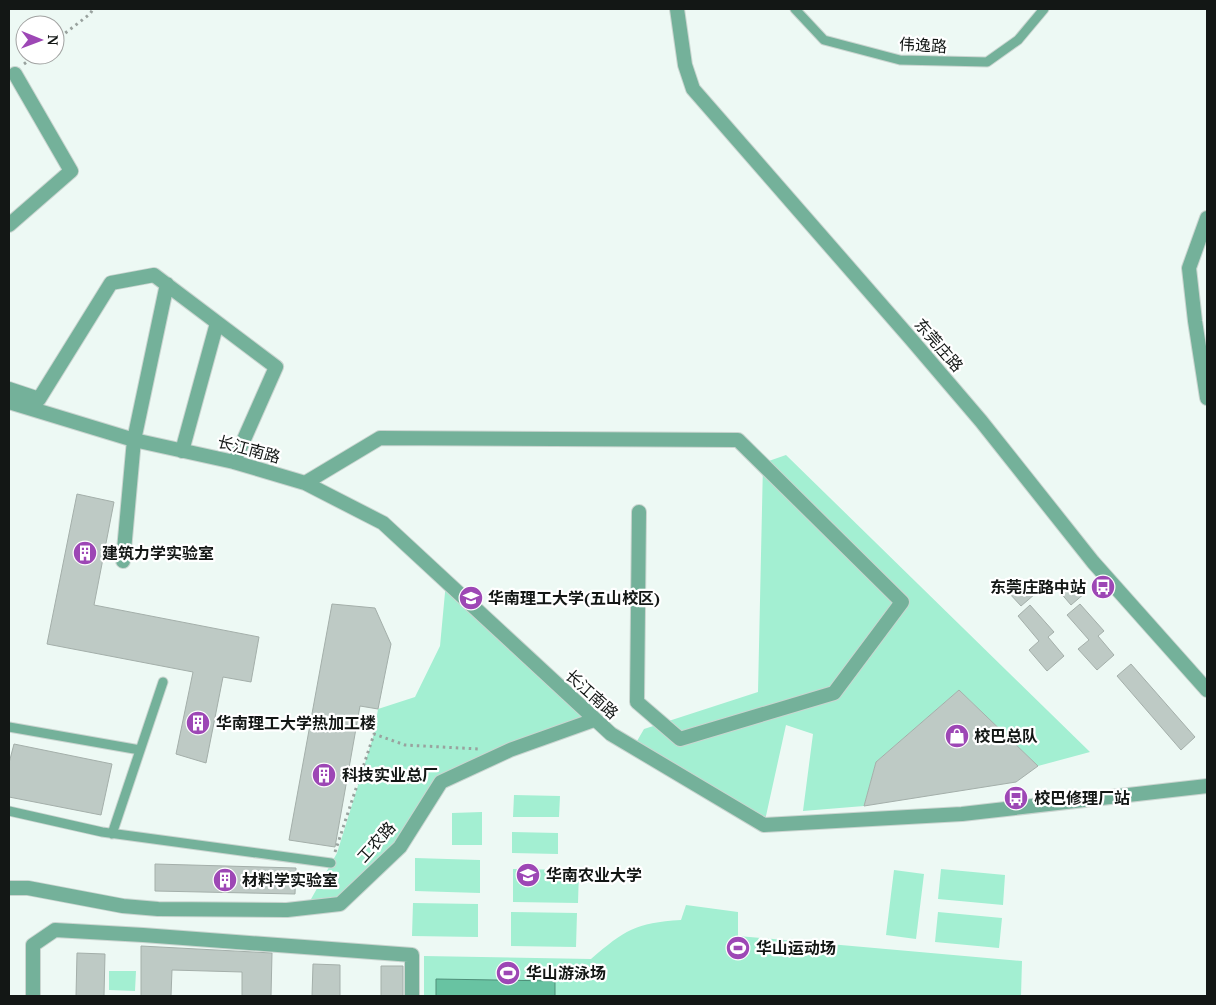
<svg xmlns="http://www.w3.org/2000/svg" width="1216" height="1005" viewBox="0 0 1216 1005" font-family="'PT Serif','Noto Sans SC',serif">
	<style>
		.green { fill: #a3efd2 }
		.water { fill: #68c3a2; stroke: #4e8f78 }
		.building { fill: #becac5; stroke: #a4afaa }
		.lines { fill: none; stroke-linecap: round; stroke-linejoin: round }
		.service-casing { stroke: #cad5d0; stroke-width: 11 }
		.minor-casing { stroke: #cad5d0; stroke-width: 16 }
		.tertiary-casing { stroke: #cad5d0; stroke-width: 16 }
		.path { stroke: #99a29e; stroke-width: 3; stroke-dasharray: 2.5 4; stroke-linecap: butt }
		.service { stroke: #74b19a; stroke-width: 9 }
		.minor { stroke: #74b19a; stroke-width: 14 }
		.tertiary { stroke: #74b19a; stroke-width: 14 }
		.labels { text-anchor: middle; dominant-baseline: central; stroke-width: 4.5; stroke-linejoin: round; paint-order: stroke }
		.street-label { font-size: 16px; fill: #131715; stroke: #fff }
		.poi-label { font-size: 16px; font-weight: bold; fill: #131715; stroke: #fff; text-anchor: start }
	</style>
	<rect width="100%" height="100%" fill="#edf9f4"/>
	<!-- green -->
	<path class="green" d="M786,455l304,297 -52,14 -79,-76 -83,72 -12,44 -61,5 10,-77 -27,-9 -22,100 -131,-77 11,-19 114,-37 5,-229z
		M446,582l148,138 -153,62 -41,65 -60,57 -34,4 31,-55 37,-119 4,-25 37,-12 25,-51z
		M514,795l46,1 -1,21h-46z
		M482,812v33h-30v-32z
		M512,832l46,1v21l-46,-1z
		M415,858l65,2v33l-65,-2z
		M513,869l66,1 -1,33 -65,-1z
		M941,869l64,6 -2,30 -65,-6z
		M894,870l30,4 -8,65 -30,-4z
		M413,903l65,1v33l-66,-1z
		M686,905l52,7v24l284,25 -1,35h-597v-40l167,3c34,-29 44,-36 90,-39z
		M511,912l66,1 -1,34 -65,-1z
		M938,912l64,6 -3,30 -64,-6z
		M109,971h27l-1,20 -26,-1z"/>
	<!-- water -->
	<path class="water" d="M436,979l119,2v15h-119z"/>
	<!-- building -->
	<path class="building" d="M77,494l37,8 -20,103 165,32 -8,45 -28,-5 -17,86 -30,-9 17,-82 -146,-28z
		M1073,579l12,14 -14,12 -12,-14z
		M1023,580l12,14 -14,12 -12,-13z
		M332,604l43,4 16,36 -13,65 -18,-3 -25,141 -46,-7z
		M1080,604l24,27 -6,5 16,19 -17,15 -19,-21 11,-9 -22,-25z
		M1030,605l24,27 -6,5 16,19 -17,15 -18,-21 10,-9 -21,-25z
		M1131,664l64,73 -14,13 -64,-74z
		M959,690l79,76 -22,16 -152,24 12,-44z
		M14,744l98,20 -11,51 -92,-18v-34z
		M155,864l141,4 -1,26 -140,-3z
		M141,946l131,7 -1,43h-29v-24l-70,-2 -1,26h-30z
		M77,953l28,1 -1,42h-28z
		M313,964l27,1v31h-28z
		M381,966h22v30h-22z"/>
	<g class="lines">
		<!-- service casing -->
		<g class="service-casing">
			<path id="service" d="M795,9l29,31 76,20 87,2 31,-22 26,-31
				M9,727l131,23
				M9,811l93,21 229,31
				M112,834l51,-152"/>
		</g>
		<!-- minor casing -->
		<g class="minor-casing">
			<path id="minor" d="M1207,218l-18,50 6,53 12,77
				M9,225l62,-54 -56,-97
				M9,389l30,10 72,-116 43,-8 122,92 -42,95
				M9,402l125,38 100,22 71,21 78,40 228,211 153,91 198,-11 245,-28
				M182,451l35,-128
				M305,483l75,-45 358,2 164,162 -68,91 -154,46 -43,-37 2,-190
				M123,561l11,-121 33,-156
				M9,888h19l95,18 35,3 129,1 53,-6 60,-57 41,-65 69,-32 84,-30
				M33,996v-51l22,-15 88,5 269,20v41"/>
		</g>
		<!-- tertiary casing -->
		<g class="tertiary-casing">
			<path id="tertiary" d="M677,9l8,56 8,24 218,250 70,82 112,141 114,128"/>
		</g>
		<!-- path -->
		<path class="path" d="M55,41l35,-27 3,-5
			M24,64l12,-9
			M335,852l39,-118 31,11 74,4"/>
		<!-- service -->
		<use href="#service" class="service"/>
		<!-- minor -->
		<use href="#minor" class="minor"/>
		<!-- tertiary -->
		<use href="#tertiary" class="tertiary"/>
	</g>
	<!-- icons -->
	<defs>
		<g id="building-disc" transform="scale(1.25)"><circle r="9.5" fill="#9d47b5" stroke="#fff"/><path d="M-4-6H4V6H1V3H-1V6H-4ZM-2.5-4.3h1.7v1.8h-1.7ZM.8-4.3h1.7v1.8H.8ZM-2.5-1h1.7V.8h-1.7ZM.8-1h1.7V.8H.8Z" fill="#fff"/></g>
		<g id="bus-disc" transform="scale(1.25)"><circle r="9.5" fill="#9d47b5" stroke="#fff"/><path d="M-5-6H5V4H4V6H2V4H-2V6H-4V4H-5ZM-3.5-4V0h7V-4ZM-3.5 1.2v1.5H-2V1.2ZM2 1.2v1.5H3.5V1.2Z" fill="#fff"/></g>
		<g id="university-disc" transform="scale(1.25)"><circle r="9.5" fill="#9d47b5" stroke="#fff"/><path d="M0-5L7-2L0 1L-7-2ZM-4 1L0 2.5L4 1V4Q0 6-4 4Z" fill="#fff"/></g>
		<g id="shop-disc" transform="scale(1.25)"><circle r="9.5" fill="#9d47b5" stroke="#fff"/><path d="M-5-2.5h2.3a2.7 3.5 0 0 1 5.4 0H5L5.5 6h-11ZM-1.5-2.5h3a1.5 2.3 0 0 0-3 0Z" fill="#fff"/></g>
		<g id="stadium-disc" transform="scale(1.25)"><circle r="9.5" fill="#9d47b5" stroke="#fff"/><path d="M0-5a6.5 5 0 1 0 0 10a6.5 5 0 1 0 0-10ZM-3.5-1.8h7v3.6h-7Z" fill="#fff"/></g>
	</defs>
	<g fill-rule="evenodd">
		<use href="#building-disc" x="85" y="553"/>
		<use href="#bus-disc" x="1103" y="587"/>
		<use href="#university-disc" x="471" y="598"/>
		<use href="#building-disc" x="198" y="723"/>
		<use href="#shop-disc" x="957" y="736"/>
		<use href="#building-disc" x="324" y="775"/>
		<use href="#bus-disc" x="1016" y="798"/>
		<use href="#university-disc" x="528" y="875"/>
		<use href="#building-disc" x="225" y="880"/>
		<use href="#stadium-disc" x="738" y="948"/>
		<use href="#stadium-disc" x="508" y="973"/>
	</g>
	<g class="labels">
		<!-- street labels -->
		<g class="street-label">
			<text transform="translate(923 45) rotate(3)">伟逸路</text>
			<text transform="translate(939 345) rotate(49)">东莞庄路</text>
			<text transform="translate(249 449) rotate(15)">长江南路</text>
			<text transform="translate(592 694) rotate(42)">长江南路</text>
			<text transform="translate(376 842) rotate(-48)">工农路</text>
		</g>
		<!-- poi labels -->
		<g class="poi-label">
			<text x="102" y="553">建筑力学实验室</text>
			<text x="1086" y="587" text-anchor="end">东莞庄路中站</text>
			<text x="488" y="598">华南理工大学(五山校区)</text>
			<text x="216" y="723">华南理工大学热加工楼</text>
			<text x="974" y="736">校巴总队</text>
			<text x="342" y="775">科技实业总厂</text>
			<text x="1034" y="798">校巴修理厂站</text>
			<text x="546" y="875">华南农业大学</text>
			<text x="242" y="880">材料学实验室</text>
			<text x="756" y="948">华山运动场</text>
			<text x="526" y="973">华山游泳场</text>
		</g>
	</g>
	<!-- border -->
	<rect width="1216" height="1005" fill="none" stroke="#131715" stroke-width="20"/>
	<!-- north arrow -->
	<g transform="translate(40 40) rotate(91)"><circle r="24" fill="#ffffff" stroke="#a1a2a1"/>
	<path d="M0-4L9 19L0 12L-9 19Z" fill="#9d47b5"/>
	<text y="-8" font-size="14" font-weight="bold" text-anchor="middle" fill="#131715">N</text>
	</g>
</svg>
